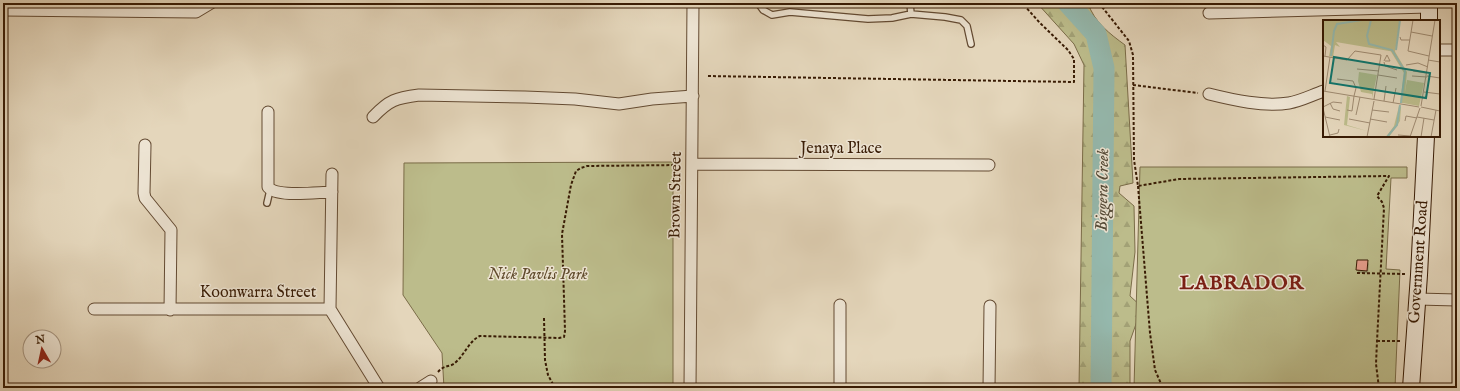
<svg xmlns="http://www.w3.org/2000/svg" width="1460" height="391" viewBox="0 0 1460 391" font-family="'IM FELL English',serif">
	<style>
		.forest { fill: url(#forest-firs); stroke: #7a6c48 }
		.green { fill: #bcbc8b; stroke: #7a6c48 }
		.shadow { fill: #0003 }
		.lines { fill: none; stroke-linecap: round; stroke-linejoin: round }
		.river { stroke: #95b9ae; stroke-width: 21 }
		.building { fill: #e49c8b; stroke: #381b04 }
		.service-casing { stroke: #634a32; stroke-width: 8 }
		.minor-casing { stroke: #634a32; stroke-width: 13 }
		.secondary-casing { stroke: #381b04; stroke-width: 18 }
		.path { stroke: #381b04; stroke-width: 2; stroke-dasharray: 3 2; stroke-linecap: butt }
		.service { stroke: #ede4d3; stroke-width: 5.5 }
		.minor { stroke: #ede4d3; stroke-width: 11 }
		.secondary { stroke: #ede4d3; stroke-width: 16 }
		.labels { text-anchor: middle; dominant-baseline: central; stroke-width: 3; stroke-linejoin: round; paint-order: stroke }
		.street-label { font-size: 16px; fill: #381b04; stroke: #ede4d3 }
		.park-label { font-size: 16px; font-style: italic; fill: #604b2c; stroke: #ede4d3 }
		.water-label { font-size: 17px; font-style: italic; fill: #544a37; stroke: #ede4d3 }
		.district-label { font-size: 20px; font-weight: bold; letter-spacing: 1px; fill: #7a1f14; stroke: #ede4d3 }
		.inset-river { fill: none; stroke: #95b9ae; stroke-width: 2 }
		.inset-road { fill: none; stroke: #9f8b72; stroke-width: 1 }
		.view { fill: #0f766e; fill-opacity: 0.15; stroke: #0f766e; stroke-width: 2 }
		.inset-edge { fill: none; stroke: #381b04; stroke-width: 2 }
	</style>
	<defs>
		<pattern id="forest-firs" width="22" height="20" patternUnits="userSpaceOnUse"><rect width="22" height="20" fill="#bcbc8b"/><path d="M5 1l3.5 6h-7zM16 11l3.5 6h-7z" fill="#a2a176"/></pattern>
	</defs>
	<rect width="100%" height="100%" fill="#e4d6bb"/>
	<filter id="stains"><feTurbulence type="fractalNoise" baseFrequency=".005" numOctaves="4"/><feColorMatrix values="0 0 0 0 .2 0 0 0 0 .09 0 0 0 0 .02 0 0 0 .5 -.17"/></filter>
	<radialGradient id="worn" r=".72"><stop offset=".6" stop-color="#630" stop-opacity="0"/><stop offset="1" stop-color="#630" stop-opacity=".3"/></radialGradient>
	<!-- forest -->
	<path class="forest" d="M1037,3h51c6,19 22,31 37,42l8,138 -13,3 -1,7 15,13 1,46 -5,44 12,11 -12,34v47h-51l5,-323 -10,-21z"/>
	<!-- green -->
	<path class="green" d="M673,162v226h-229l-2,-35 -39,-58 1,-132z
		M1140,167h267v11h-16l-5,91 14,1 -5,118h-261z"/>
	<!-- shadow -->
	<path class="shadow" d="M1367,261l2,3 -1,9h-9l-2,-3z"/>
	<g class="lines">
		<!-- river -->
		<path class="river" d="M1068,3l28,31 8,34 -3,320"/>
	</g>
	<!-- building -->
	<path class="building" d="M1357,260h11l-1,11 -11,-1z"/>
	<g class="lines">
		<!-- service casing -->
		<g class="service-casing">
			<path id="service" d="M758,3l5,7 9,5 18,-3 78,7 24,-1 19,-4 34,3 16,3 6,6 4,18
				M910,3l1,11
				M267,203l3,-13"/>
		</g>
		<!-- minor casing -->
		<g class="minor-casing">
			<path id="minor" d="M3,10l193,2 15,-9
				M1209,13l220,-6
				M1439,50h18
				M1209,94c24,6 55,13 80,9 12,-2 23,-8 35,-12
				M268,112v75c9,11 50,5 64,5
				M373,117c16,-17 23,-19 46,-22l106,2 50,2 44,5 33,-5 41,-3
				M145,145l-1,48 1,5 26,32 -1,80
				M692,164l297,1
				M1417,299l40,1
				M840,305v83
				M94,309h236l49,79
				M330,309l2,-135
				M420,388l11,-7
				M690,388l3,-385
				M989,388l1,-82"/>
		</g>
		<!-- secondary casing -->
		<g class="secondary-casing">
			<path id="secondary" d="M1429,3v18
				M1411,388l8,-113 7,-139"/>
		</g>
		<!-- path -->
		<path class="path" d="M1099,3l30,38 4,14 1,105 4,26 41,-7 210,-3 -12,20 5,6 2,6 -7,133 -1,23 3,24
			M708,76l366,6v-23l-6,-9 -28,-27 -18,-20
			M1133,85l65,8
			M1138,186l12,147 5,37 8,18
			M1357,273l48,1
			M544,318l1,42 3,15 7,13
			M1377,341h23v-2
			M438,372c7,-8 12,-4 18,-10 9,-8 13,-21 24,-26l79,2 5,-1 1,-6 -3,-97 9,-49 5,-14 5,-3 6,-2 94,-1"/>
		<!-- service -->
		<use href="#service" class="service"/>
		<!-- minor -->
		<use href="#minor" class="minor"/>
		<!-- secondary -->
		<use href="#secondary" class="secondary"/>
	</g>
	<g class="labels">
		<!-- street labels -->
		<g class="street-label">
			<text x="841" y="149">Jenaya Place</text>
			<text transform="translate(676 195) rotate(-89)">Brown Street</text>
			<text transform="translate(1419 262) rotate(-86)">Government Road</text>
			<text x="258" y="293">Koonwarra Street</text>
		</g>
		<!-- park labels -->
		<g class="park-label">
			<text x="538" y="275">Nick Pavlis Park</text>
		</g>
		<!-- water labels -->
		<g class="water-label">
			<text transform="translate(1103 190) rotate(-89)">Biggera Creek</text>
		</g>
		<!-- district labels -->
		<g class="district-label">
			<text x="1242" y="283">LABRADOR</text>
		</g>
	</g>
	<!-- overview -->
	<g transform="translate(1323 20)">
		<rect width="117" height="117" fill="#e4d6bb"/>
		<path d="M67,30h4l13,22 -3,31h-4l4,-30zM76,86l2,1 -1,14 -11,16h-3l8,-11z" fill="#bcbc8b"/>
		<path d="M0,0h77l-5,32 -59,-10 4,5 -5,-2 -2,12 -4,-1 2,-10 -8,-6zM36,52l18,3 -5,23v-4l-11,-2 -3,-11zM84,60l17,3 -5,23 -16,-3zM24,76l3,1 -3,28 20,6 -23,-6z" fill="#bcbc8b"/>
		<path class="inset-river" d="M48,0l-4,16 2,8 23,6 13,21 -4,32M73,30l4,-30M8,36l3,-25 3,-7 25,-4M64,117l10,-12 3,-20"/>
		<path class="inset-road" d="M90,0l-5,31 21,5M88,12l21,4M77,17l1,3h9M0,25l3,2 -1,9M0,36l24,4 8,-9 26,4 -7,44M105,40l12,2M61,41l3,-6 3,6h-5M61,42l1,4 12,4M83,45l12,-2 10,4M34,49l22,2M90,51l13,2M55,55l19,3M89,56l15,1M104,56l13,2M14,59l16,2 3,7 -2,8M0,71l96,16M2,71l5,-34M101,72l16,2M61,81l2,-15M7,83l3,6 7,2M70,83l3,-15M98,86l14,-86M0,87l10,-5 9,1M98,87l19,4M0,88l7,29M24,90l5,1 2,-15M49,90l17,2M33,95l4,-18M2,97l15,3M94,97l17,3M26,99l21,4M47,99l17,3M82,101l1,-5 11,2M7,115l8,-2 1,-4M75,115l12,1M44,117l7,-36M87,117l10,-29M98,117l3,-19M108,117l5,-27"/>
		<path class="view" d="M11,37l96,16 -4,25 -96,-15z"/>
		<rect width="117" height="117" class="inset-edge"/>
	</g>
	<!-- margin -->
	<rect width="1460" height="391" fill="none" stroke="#e4d6bb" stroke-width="16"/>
	<rect x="4" y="4" width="1452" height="383" fill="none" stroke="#381b04" stroke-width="2"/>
	<rect x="8" y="8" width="1444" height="375" fill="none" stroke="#381b04"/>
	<!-- north arrow -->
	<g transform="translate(42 349) rotate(351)"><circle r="19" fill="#ede4d3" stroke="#a59480"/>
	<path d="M0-3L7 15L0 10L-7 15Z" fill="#8f2418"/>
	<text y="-6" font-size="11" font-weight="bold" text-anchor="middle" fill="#381b04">N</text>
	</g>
	<rect width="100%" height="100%" filter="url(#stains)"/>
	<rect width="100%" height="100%" fill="url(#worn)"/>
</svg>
